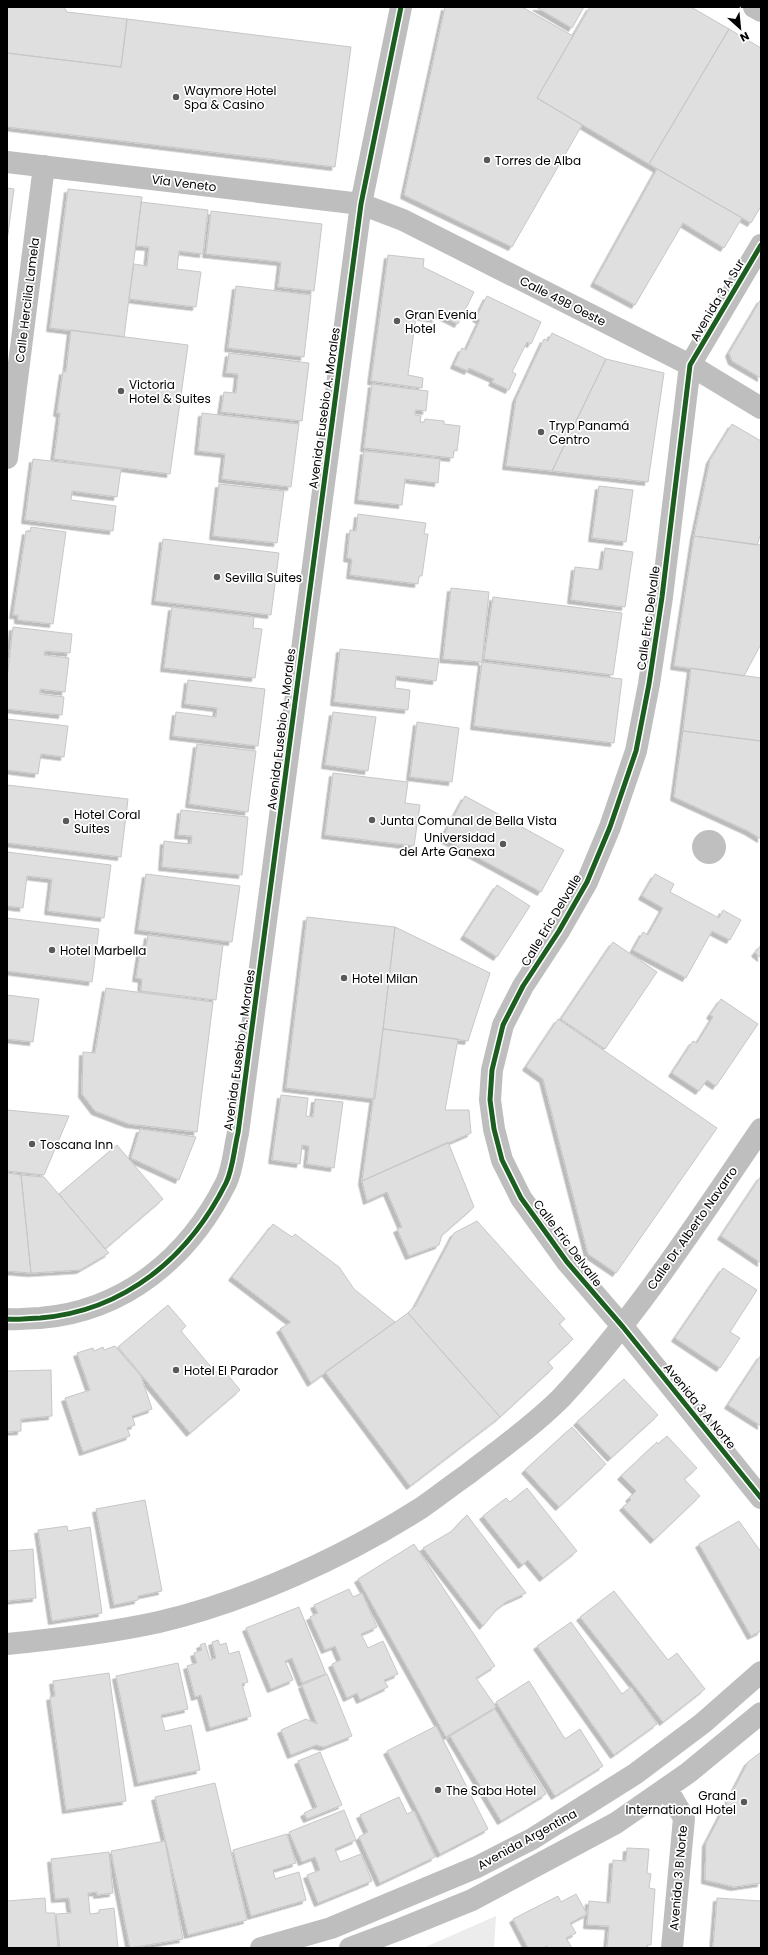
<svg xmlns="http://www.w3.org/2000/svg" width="768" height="1955" viewBox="0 0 768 1955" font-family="Poppins,sans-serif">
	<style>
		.green { fill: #ececec }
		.water { fill: #bfbfbf }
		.building { fill: #dfdfdf; stroke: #c7c7c7; filter: url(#shadow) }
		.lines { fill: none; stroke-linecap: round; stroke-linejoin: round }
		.minor { stroke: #bebebe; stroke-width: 22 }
		.cycleway-casing { stroke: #fff; stroke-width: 8 }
		.cycleway { stroke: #1b5e20; stroke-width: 5 }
		.poi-dot { fill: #595959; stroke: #fff; stroke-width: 1.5 }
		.labels { text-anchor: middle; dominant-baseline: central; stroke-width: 3.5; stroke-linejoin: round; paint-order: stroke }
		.poi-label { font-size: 12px; fill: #000; stroke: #fff; text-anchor: start }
		.street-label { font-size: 12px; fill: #000; stroke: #fff }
	</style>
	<defs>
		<filter id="shadow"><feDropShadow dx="-3.5" dy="3.5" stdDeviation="0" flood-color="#0004"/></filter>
	</defs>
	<rect width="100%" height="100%" fill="#fff"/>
	<!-- green -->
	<path class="green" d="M496,1916l-2,32h-71z"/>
	<!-- water -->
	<path class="water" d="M692 847a17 17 0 1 1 34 0a17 17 0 1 1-34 0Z"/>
	<!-- building -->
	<path class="building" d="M7,7h57l3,5 60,7 -6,48 -114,-14z
		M445,7h77l51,29 -36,62 45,27 -70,122 -108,-52z
		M536,7h48l-12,21z
		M590,7h101l38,22 -80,135 -112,-66z
		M127,19l224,28 -16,120 -328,-40v-74l114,14z
		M729,29l32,19v158l-10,17 -102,-59z
		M657,169l85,49 -18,30 -41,-25 -48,82 -41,-22z
		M7,188l7,1 -7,52z
		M68,189l74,8 -18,140 -74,-9z
		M141,202l67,8 -5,44 -24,-3 -2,18 24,3 -5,35 -67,-8 5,-35 13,2 2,-19 -13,-1z
		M211,211l111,13 -8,67 -36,-4 3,-25 -75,-8z
		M388,255l36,4 -1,8 51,25 -16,32 -22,-11v6l-20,-3 -8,59 15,3 -1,10 -51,-7z
		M236,286l75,9 -7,62 -76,-9z
		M487,296l54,26 -10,22 -4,-2 -15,30 4,2 -7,16 -17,-8 2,-3 -25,-11 -1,3 -14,-6 8,-17 4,2 14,-30 -4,-2z
		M761,299v79l-29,-17 -3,-8z
		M71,330l117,15 -18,129 -116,-15 6,-46h-3l6,-42 3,1z
		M552,333l54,26 -54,112 -46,-5 10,-67 28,-60 4,2z
		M229,353l80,10 -7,58 -81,-9 3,-20 12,1 2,-19 -12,-1z
		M606,359l58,14 -16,109 -96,-11z
		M372,384l56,7 -2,20 -11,-1v5l6,1 -1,6h4l1,-3 19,2v3l16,2 -3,25 -3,-1 -1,8 -89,-10z
		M202,413l97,11 -8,63 -69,-8 3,-25 -27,-3z
		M732,424l29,17v92l-4,12 -63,-9 16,-76z
		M364,451l76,8 -2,24 -33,-4 -3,26 -44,-5z
		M33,459l88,10 -4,28 -45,-6 -1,9 45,6 -3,25 -88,-11z
		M219,484l65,7 -7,52 -64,-7z
		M599,486l34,4 -7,52 -34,-4z
		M358,514l68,9 -2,11h4l-6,42h-3l-1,8 -68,-9 2,-16 -5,-1 3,-28 6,1z
		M31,527l35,5 -13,92 -35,-4v-5h-5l13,-84 4,1z
		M694,536l67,9v99l-17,32 -70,-10z
		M163,539l116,14 -8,62 -116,-14z
		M605,548l28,4 -8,55 -54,-7 4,-33 27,3z
		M451,588l38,4 -7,70 -39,-3z
		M493,597l129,16 -9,62 -129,-16z
		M172,607l82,10 -1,11 9,1 -7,49 -91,-10z
		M13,627l59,7 -2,19 -25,-2 -1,4 25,3 -4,34 -25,-3v5l24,3 -2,18 -55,-6v-30z
		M340,649l99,10 -3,22 -40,-5 -1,12 15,2 -2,20 -74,-8z
		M482,662l140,17 -8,64 -140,-17z
		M691,668l70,10v63l-78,-10z
		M188,680l77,9 -7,57 -85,-10 3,-24 40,5 1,-9 -32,-4z
		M333,712l43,5 -8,54 -43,-6z
		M7,719l61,7 -4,31 -23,-3 -3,20 -31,-4z
		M417,722l42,6 -7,54 -42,-5z
		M683,731l78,10v98l-13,-8 -74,-34z
		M197,744l59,7 -8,61 -59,-8z
		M333,773l75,9 -3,21 15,2 -6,41 -89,-11z
		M7,785l121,14 -7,58 -114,-14z
		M465,796l99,54 -23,42 -99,-54z
		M181,810l67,7 -6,58 -80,-8 2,-26 27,3 1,-8 -14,-1z
		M7,852l104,13 -7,53 -56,-7 4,-32 -25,-3 -4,32 -16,-2z
		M146,874l94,12 -8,56 -94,-12z
		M655,874l19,10 -4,8 49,26 4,-8 18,10 -11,20 -18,-9 -26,47 -53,-28 10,-18 5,3 15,-27 -21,-12z
		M497,885l33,21 -33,51 -33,-21z
		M307,917l88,10 -20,172 -89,-11z
		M7,918l92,11 -7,53 -85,-11z
		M395,927l95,46 -22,68 -85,-12z
		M148,935l75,10 -7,55 -75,-9 1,-12 -6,-1 5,-32 5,1z
		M613,942l44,30 -52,77 -44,-30z
		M761,945v13l-6,-5z
		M106,988l107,14 -16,130 -68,-8 -34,-13 -13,-17 1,-42 12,1z
		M7,995l32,4 -6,43 -26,-3z
		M721,999l37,25 -42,62 -9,-6 -8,11 -27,-18 21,-32 4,2 16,-26 -3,-2z
		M558,1019l159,109 -101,145 -28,-19 -45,-175 -17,-12z
		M383,1029l75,10 -13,71h24l2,23 -109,48z
		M281,1095l27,3 -2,18 7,1 2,-18 28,3 -9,66 -27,-4 2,-18 -7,-1 -2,19 -28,-4z
		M7,1110l62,6 -25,59 -37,-4z
		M140,1129l56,8 -17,43 -48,-22z
		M448,1142l26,65 -32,28 -3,10 -30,11 -12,-27 5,-2 -15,-35 -20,9 -5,-20z
		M117,1145l46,54 -58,50 -46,-55z
		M7,1173l14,2 10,98 -24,-2z
		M21,1175l23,2 65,76 -29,17 -49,3z
		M761,1176v87l-40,-27z
		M477,1221l88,98 -6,5 14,15 -25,23 5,6 -53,49 -92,-104 8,-8 38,-72z
		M273,1224l19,13 3,-3 44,33 15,22 41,33 -84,61 -31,-54 11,-7 -59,-45z
		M723,1268l34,22 -27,42 10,6 -20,30 -45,-30z
		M168,1305l18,21 -5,5 35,42 6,-5 18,22 -50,43 -72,-86z
		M408,1313l92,104 -90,69 -85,-114z
		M115,1346l26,30 11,33 -20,7 3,9 -8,3 3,8 -47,16 -18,-54 25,-8 -13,-37 16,-5 1,3 9,-4 1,3z
		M761,1355v71l-33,-21z
		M51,1370l1,46 -31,3v12l-14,1v-61z
		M624,1379l34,36 -47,43 -34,-36z
		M572,1427l34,37 -47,43 -34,-37z
		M667,1436l30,32 -13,11 16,17 -46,44 -31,-33 8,-7 -2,-2 7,-7 -15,-15 36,-34 1,2z
		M527,1488l50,63 -34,27 -15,-18 -6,5 -39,-49 23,-18 4,4z
		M145,1500l17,91 -24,5v4l-24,5 -18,-96z
		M467,1515l59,78 -20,9 -9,7 -14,17 -60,-78 29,-17z
		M739,1521l22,31v79l-10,5 -52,-92z
		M67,1526l1,5 22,-4 12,86 -50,8 -14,-91z
		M414,1544l81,122 -19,12 20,29 -50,30 -88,-158z
		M33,1549l3,49 -29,3v-50z
		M349,1589l4,8 9,-4 15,34 -16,7 7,14 15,-7 15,33 -14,6 4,7 -28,13 -3,-7 -10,5 -15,-34 9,-4 -6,-14 -10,4 -15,-33 8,-4 -4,-8z
		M614,1591l54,69 9,-7 28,36 -42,33 -83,-105z
		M299,1607l27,67 -24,9 -10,-25 -7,3 8,19 -22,9 -25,-61z
		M571,1622l51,72 9,-7 26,37 -43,31 -77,-109z
		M218,1640l2,5 6,-2 3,11 10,-3 9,31 -6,2 9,32 -41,12 -9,-33 -6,2 -8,-31 10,-3 -3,-10 8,-3 -2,-5 5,-2 5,17 6,-2 -4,-16z
		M178,1663l10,46 -27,6 4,16 26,-6 9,45 -62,13 -22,-107z
		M109,1673l17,128 -60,9 -16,-113 5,-1 -2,-15z
		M327,1674l25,62 -28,11 -8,-2 -25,10 -10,-25 25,-11 11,5 -15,-39z
		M529,1681l36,58 15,-10 23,37 -48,30 -59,-94z
		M495,1709l51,85 -45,27 -51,-85z
		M436,1726l52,103 -48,25 -53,-103z
		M320,1752l22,53 -35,14 -3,-6 13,-6 -19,-46z
		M761,1752v131l-27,4 -29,-7 1,-37 42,-81z
		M215,1783l32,137 -59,15 -33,-138z
		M399,1797l8,17 7,-3 21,46 -55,26 -21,-46 9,-5 -8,-17z
		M344,1810l12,30 -21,9 5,13 21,-8 11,27 -54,22 -11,-28 13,-5 -5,-13 -13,5 -13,-30z
		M287,1834l9,29 -23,7 2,9 24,-7 7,28 -55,16 -18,-66z
		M165,1841l18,98 -53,9 -19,-97z
		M627,1848l22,1 -2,24 4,1 -2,14 6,1 -4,56h-4v3h-40l2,-22 -22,-1 2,-24 21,2 3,-43 13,1z
		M109,1852l4,41 -16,2v-3l-9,1 2,21 9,-1v-3l15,-2 4,40h-58l-4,-34 15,-1 -2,-15 -14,1 -4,-40z
		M576,1894l11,20 -17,9 6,10 -10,5 6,10h-24l-1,-2 -4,2h-15l-15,-29 45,-23 3,6z
		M45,1898l1,15h9l3,35h-51v-47z
		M717,1898l44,3v47h-48z"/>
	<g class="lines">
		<!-- minor -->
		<path class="minor" d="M754,7l7,4
			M7,162l354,42 42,16 287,145 71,43
			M761,245l-71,120 -28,232 -13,87 -13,67 -26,76 -23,55 -28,49 -36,55 -20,39 -11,45 -2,30 4,29 8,31 19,38 46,64 56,65 138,171
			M7,458l37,-292
			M7,1319c11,1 22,-1 33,-1 85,-7 149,-61 186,-135 7,-14 8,-34 12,-50l123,-929 40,-197
			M7,1644c51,-5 102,-11 152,-22 89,-21 185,-65 262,-114 16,-11 31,-23 47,-34 31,-24 65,-48 93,-76 76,-82 137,-177 200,-269
			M667,1789l17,29 -12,130
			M261,1948l70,-20 146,-61 55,-28 103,-65 68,-51 58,-51
			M350,1948l48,-18 74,-30 144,-77 72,-50 73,-60"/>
		<!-- cycleway casing -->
		<g class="cycleway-casing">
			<path id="cycleway" d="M761,245l-71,120 -28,232 -13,87 -13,67 -26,76 -23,55 -28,49 -36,55 -20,39 -11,45 -2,30 4,29 8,31 19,38 46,64 56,65 138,171
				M7,1319c11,1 22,-1 33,-1 85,-7 149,-61 186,-135 7,-14 8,-34 12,-50l123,-929 40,-197"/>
		</g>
		<!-- cycleway -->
		<use href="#cycleway" class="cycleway"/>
	</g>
	<!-- markers -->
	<g class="poi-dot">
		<circle cx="176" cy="97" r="4"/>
		<circle cx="487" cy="160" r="4"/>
		<circle cx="397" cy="321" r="4"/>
		<circle cx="121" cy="391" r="4"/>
		<circle cx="541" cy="432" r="4"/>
		<circle cx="217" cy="577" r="4"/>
		<circle cx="372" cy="820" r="4"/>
		<circle cx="66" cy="821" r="4"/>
		<circle cx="503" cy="844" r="4"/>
		<circle cx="52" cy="950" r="4"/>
		<circle cx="344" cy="978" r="4"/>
		<circle cx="32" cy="1144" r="4"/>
		<circle cx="176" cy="1370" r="4"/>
		<circle cx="438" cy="1790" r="4"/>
		<circle cx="744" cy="1802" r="4"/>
	</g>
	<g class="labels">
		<!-- poi labels -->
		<g class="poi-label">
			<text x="184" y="90">Waymore Hotel<tspan x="184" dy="14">Spa &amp; Casino</tspan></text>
			<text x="495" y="160">Torres de Alba</text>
			<text x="405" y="314">Gran Evenia<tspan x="405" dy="14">Hotel</tspan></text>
			<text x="129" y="384">Victoria<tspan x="129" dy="14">Hotel &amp; Suites</tspan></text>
			<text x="549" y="425">Tryp Panamá<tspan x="549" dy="14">Centro</tspan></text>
			<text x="225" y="577">Sevilla Suites</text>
			<text x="74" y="814">Hotel Coral<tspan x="74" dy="14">Suites</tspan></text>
			<text x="380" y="820">Junta Comunal de Bella Vista</text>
			<text x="495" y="837" text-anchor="end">Universidad<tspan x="495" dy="14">del Arte Ganexa</tspan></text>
			<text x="60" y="950">Hotel Marbella</text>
			<text x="352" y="978">Hotel Milan</text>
			<text x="40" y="1144">Toscana Inn</text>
			<text x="184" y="1370">Hotel El Parador</text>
			<text x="446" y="1790">The Saba Hotel</text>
			<text x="736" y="1795" text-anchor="end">Grand<tspan x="736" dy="14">International Hotel</tspan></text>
		</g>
		<!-- street labels -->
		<g class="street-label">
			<text transform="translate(184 183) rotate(7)">Vía Veneto</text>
			<text transform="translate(27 300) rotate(-83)">Calle Hercilia Lamela</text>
			<text transform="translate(717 300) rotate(-59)">Avenida 3 A Sur</text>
			<text transform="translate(563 301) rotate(27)">Calle 49B Oeste</text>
			<text transform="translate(324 408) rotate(-82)">Avenida Eusebio A. Morales</text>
			<text transform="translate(648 618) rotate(-82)">Calle Eric Delvalle</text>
			<text transform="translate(281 729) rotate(-83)">Avenida Eusebio A. Morales</text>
			<text transform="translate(551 920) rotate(-59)">Calle Eric Delvalle</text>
			<text transform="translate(239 1050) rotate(-82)">Avenida Eusebio A. Morales</text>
			<text transform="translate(692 1228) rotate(-55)">Calle Dr. Alberto Navarro</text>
			<text transform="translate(568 1243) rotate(53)">Calle Eric Delvalle</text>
			<text transform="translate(700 1406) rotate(51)">Avenida 3 A Norte</text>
			<text transform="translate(527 1839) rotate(-29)">Avenida Argentina</text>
			<text transform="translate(678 1878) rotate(-85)">Avenida 3 B Norte</text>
		</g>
	</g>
	<!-- border -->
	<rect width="768" height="1955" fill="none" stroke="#000000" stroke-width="16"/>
	<!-- north arrow -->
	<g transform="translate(740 28) rotate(153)" stroke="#ffffff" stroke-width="3" paint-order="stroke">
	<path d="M0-3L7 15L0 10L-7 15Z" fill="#000000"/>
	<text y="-6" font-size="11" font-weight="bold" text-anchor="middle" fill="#000000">N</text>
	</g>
</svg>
